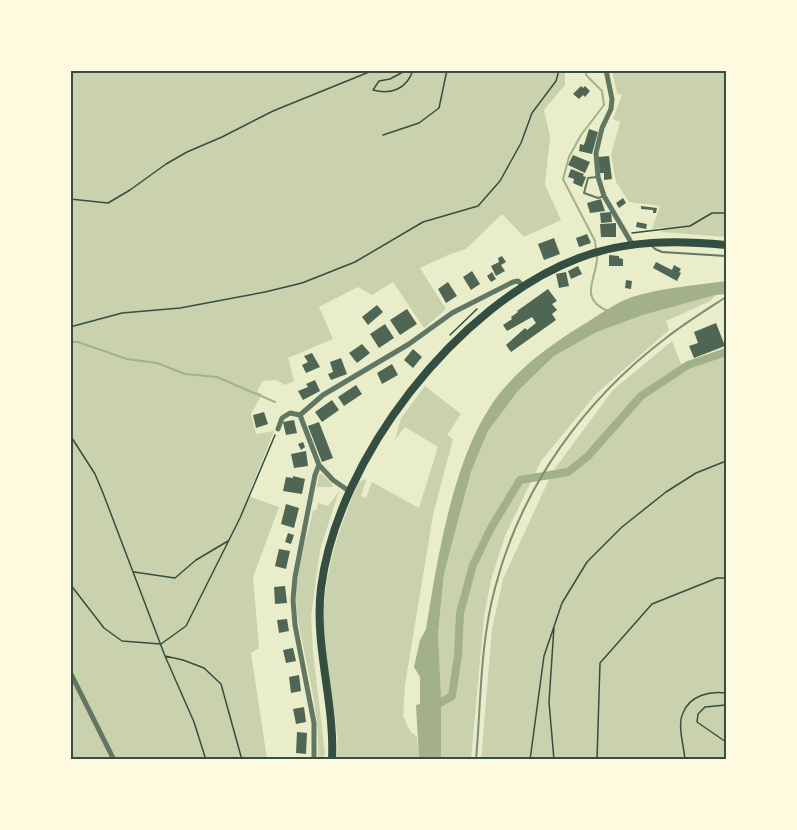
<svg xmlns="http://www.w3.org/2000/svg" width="797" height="830" viewBox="0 0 797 830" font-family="Lato,sans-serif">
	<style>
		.green { fill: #cad2ad }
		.water { fill: #a3b18a }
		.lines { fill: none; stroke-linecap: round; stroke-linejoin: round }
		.stream { stroke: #a3b18a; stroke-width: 2 }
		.canal { stroke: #a3b18a; stroke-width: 8 }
		.building { fill: #4f6655 }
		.path { stroke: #344e41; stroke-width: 1.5 }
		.service { stroke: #617663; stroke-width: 2 }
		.minor { stroke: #617663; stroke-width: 5 }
		.primary { stroke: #344e41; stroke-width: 8 }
		.rail { stroke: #7c8e77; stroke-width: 2 }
		.neatline { fill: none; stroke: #344e41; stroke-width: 2 }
	</style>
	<rect width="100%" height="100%" fill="#e9edc9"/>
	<!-- green -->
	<path class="green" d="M70,71h495v14l-21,25 6,27 -5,48 16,35 -37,17 -22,-23 -36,35 -18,6 -28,13 26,41 -22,19 -31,-46 -21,13 -14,-8 -39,20 14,32 -45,19 6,23 -9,4 -9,-5 -13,1 -6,10 5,3 -11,20 5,20 18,-3 -26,65 31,11 -26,70 6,71 -8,5 16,106h-196z
		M612,71h114v166l-64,-5 2,-5 -12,2 8,-23 -31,-4 -13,-20 -5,-27 9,-33 -7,-3 9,-24 -5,-2z
		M716,295l-6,6 -44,20 3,9 -73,64 -55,67 -36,75 -14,44 -7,37 -13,142 -30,1 -3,-126 6,-60 27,-102 17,-41 30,-40 36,-35 43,-24 46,-17z
		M672,341l9,23 45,-15v410l-245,1 11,-131 11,-50 50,-108 60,-81z
		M425,386l36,28 -14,21 6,4 -20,76 -28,170 -2,31 7,15 7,6 2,22 -82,1c3,-36 -8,-74 -12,-110 -7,-59 10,-115 34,-168l6,-3 1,2 -5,15 5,2 6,-16 47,26 19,-61 -33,-20 -10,13 6,-22z
		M319,474h3l11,11 -1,2h-15z
		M339,491l-19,59 -9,66 2,36 12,101 -1,6h-6c2,-35 -6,-70 -13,-104 -4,-20 -9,-39 -9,-59 1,-30 11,-58 17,-85l4,-2 1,-6 10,3z"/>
	<!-- water -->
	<path class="water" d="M726,281v13l-10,1 -73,20 -46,17 -43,24 -36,35 -30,40 -17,41 -27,102 -6,60 3,64v61h-22l-3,-54 4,-1v-27l-6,-10 6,-27 6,-11c11,-68 26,-164 64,-222 22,-34 57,-60 91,-81 17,-10 32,-22 51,-29 29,-9 64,-12 94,-16z"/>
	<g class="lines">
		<!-- stream -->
		<path class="stream" d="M586,70v5l16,16 2,14 -23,30 -12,22 -6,22 32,62 1,8
			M597,254c2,22 -21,44 11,57
			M70,342h8l49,17 30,4 28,11 32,3 58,25"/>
		<!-- canal -->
		<path class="canal" d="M433,707l19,-11 6,-41 2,-42 13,-48 18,-37 29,-48 48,-8 20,-16 53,-60 47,-31 38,-13"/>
	</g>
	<!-- building -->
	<path class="building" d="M581,86l2,2 2,-2 5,5 -5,6 -2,-2 -4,4 -6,-5z
		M589,129l9,3 -6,22 -13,-3 1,-7 4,1z
		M573,155l17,7 -5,11 -17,-8z
		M609,156l3,23 -8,1v-7h-4l-2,-16z
		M571,169l13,5 -1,2 3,1 -4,10 -9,-4 1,-4 -6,-2z
		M623,198l3,5 -7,5 -3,-5z
		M601,199l4,12 -15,2 -3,-10z
		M641,206l16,2 -1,5h-3v-3l-12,-1z
		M611,212l1,10 -11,1 -1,-10z
		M637,222l10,2 -1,5 -10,-2z
		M616,223v14h-15l-1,-13z
		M587,234l4,9 -12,4 -3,-9z
		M554,238l6,16 -16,6 -6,-16z
		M609,255l10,1v2l4,1v7h-14z
		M502,256l4,6 -5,3 4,6 -9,5 -5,-10 8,-4 -1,-4z
		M656,262l16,8 2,-5 7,4 -2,3 2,1 -4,8 -24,-13z
		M578,266l4,8 -11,5 -3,-8z
		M472,271l8,13 -9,6 -8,-13z
		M492,272l4,7 -5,3 -4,-6z
		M566,272l3,14 -10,2 -3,-14z
		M626,280l6,1 -1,8 -6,-1z
		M448,282l9,14 -11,7 -8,-14z
		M548,289l9,12 -5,3 5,6 -5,4 4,6 -45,32 -5,-7 19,-17 2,2 9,-7 -4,-6 -25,14 -4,-6 9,-6 -1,-2 7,-5 -1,-1z
		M377,305l6,7 -15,13 -6,-8z
		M407,309l10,15 -17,11 -10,-15z
		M716,323l9,23 -31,12 -5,-12 9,-3 -4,-11z
		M385,324l9,14 -15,10 -9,-14z
		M362,344l8,9 -13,10 -8,-10z
		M413,349l9,8 -9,11 -9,-8z
		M312,353l8,14 -14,6 -4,-8 6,-3 -4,-6z
		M341,358l6,16 -16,6 -3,-6 5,-2 -3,-10z
		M392,364l6,11 -16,9 -5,-11z
		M315,380l5,11 -17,9 -5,-9 10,-4 -2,-3z
		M356,385l6,9 -18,12 -6,-9z
		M332,400l7,10 -17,12 -7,-10z
		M264,412l4,12 -12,4 -3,-13z
		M294,420l3,13 -11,2 -3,-13z
		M319,422l14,36 -11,4 -14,-36z
		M303,442l2,5 -4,3 -3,-6z
		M306,451l2,15 -14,2 -3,-14z
		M293,476l12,3 -3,15 -19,-3 3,-14 7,1z
		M286,504l13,4 -5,20 -13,-4z
		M288,533l6,2 -3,9 -6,-2z
		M279,549l11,2 -4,18 -11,-3z
		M285,586l2,17 -12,1 -1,-17z
		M287,619l2,12 -10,2 -2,-13z
		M293,648l3,13 -10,2 -3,-13z
		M299,675l2,16 -10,2 -2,-16z
		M304,707l2,15 -10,2 -3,-15z
		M297,732l10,1 -1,21 -10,-1z"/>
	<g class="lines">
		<!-- path -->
		<path class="path" d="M389,70l14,2 -13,7 -11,2 -6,9c18,5 34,-1 40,-20
			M383,135l36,-12 20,-15 8,-38
			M70,199l38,4 22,-13 36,-26 21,-12 35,-15 51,-26 101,-41
			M632,233l58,-7 22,-13h14
			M70,327l52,-14 58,-5 85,-16 37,-9 53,-21 68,-40 55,-16 22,-25 21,-38 11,-30 24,-32 3,-11
			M450,335l27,-26
			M70,435l25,39 8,19 62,163 29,66 12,38
			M134,572l41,6 21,-18 32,-19
			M70,584l34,44 18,13 39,3 25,-18 54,-108 35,-83
			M554,627l-5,75 5,58
			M165,656l18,4 21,8 17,16 21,76
			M726,705l-21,2 -7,7 -1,8 29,20
			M530,760l14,-104 18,-53 25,-41 35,-35 44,-35 30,-19 30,-12
			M597,760l3,-97 52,-59 65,-26h9
			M685,760c-1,-14 -8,-35 -2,-47 7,-18 27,-22 43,-20"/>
		<!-- service -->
		<path class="service" d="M597,177l-9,1 -4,15 14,5 6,-2
			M651,245l4,4 7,3 64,4"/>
		<!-- minor -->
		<path class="minor" d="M606,70l6,29 -1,10 -9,19 -6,25 2,24 6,19 28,48
			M300,415l19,50 14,15 16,11
			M278,429l4,-11 8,-5 10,2 23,-20 86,-51 43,-31 61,-31 5,-1 5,5
			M70,672l44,88
			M314,760v-37l-19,-98 -2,-25 2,-23 20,-102 4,-10"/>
		<!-- primary -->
		<path class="primary" d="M332,760c3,-58 -18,-114 -11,-172 16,-129 136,-284 258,-330 47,-18 98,-18 147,-13"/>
		<!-- rail -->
		<path class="rail" d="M476,760c5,-57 4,-117 19,-172 26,-101 89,-188 171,-250 19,-15 40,-28 60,-41"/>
	</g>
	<!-- border -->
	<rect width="797" height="830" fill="none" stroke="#fefae0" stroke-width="144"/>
	<rect x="72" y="72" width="653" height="686" class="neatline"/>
</svg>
